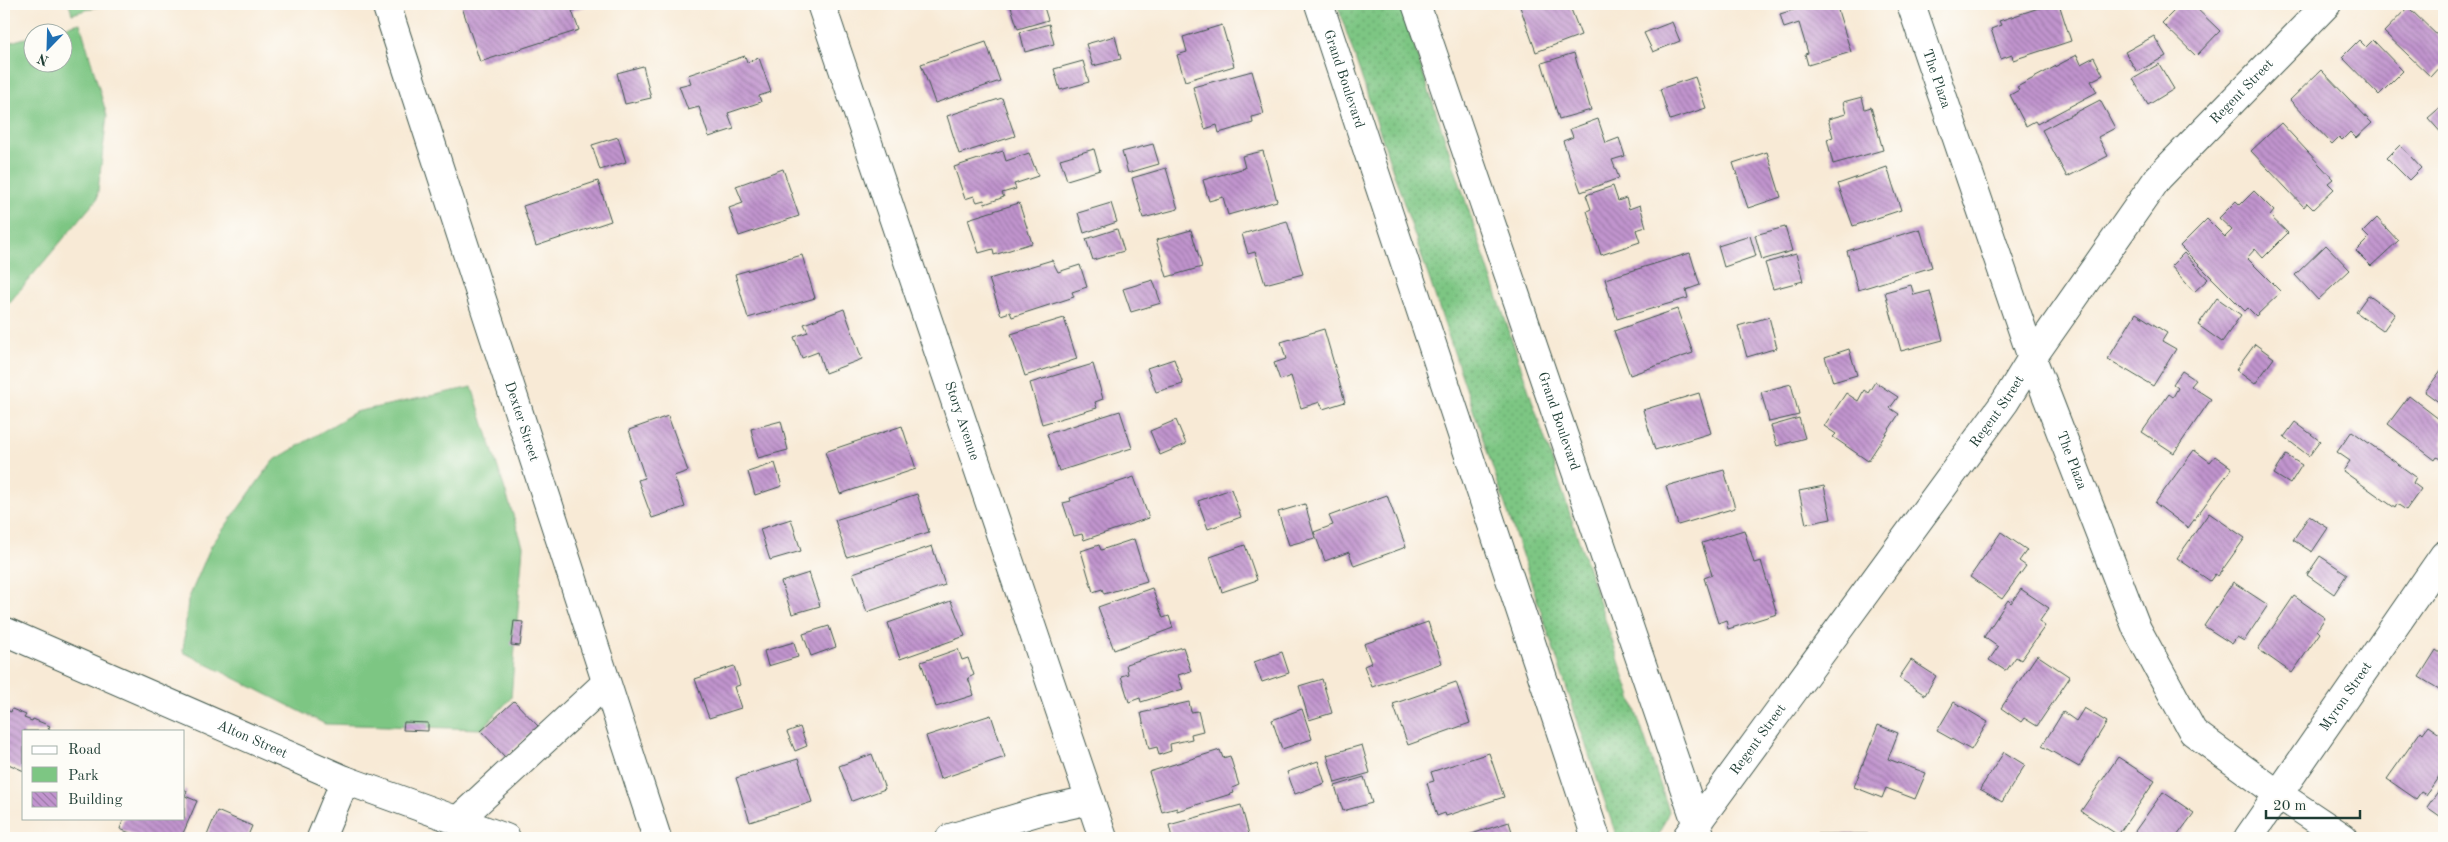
<svg xmlns="http://www.w3.org/2000/svg" width="2448" height="842" viewBox="0 0 2448 842" font-family="'Old Standard TT',serif">
	<style>
		.grass { fill: url(#grass-dots); stroke: #4e825c }
		.park { fill: #7dc683; stroke: #4e825c }
		.building { fill: url(#building-back-hatch) }
		.lines { fill: none; stroke-linecap: round; stroke-linejoin: round }
		.minor-casing { stroke: #40574c; stroke-width: 30 }
		.minor { stroke: #fff; stroke-width: 28 }
		.labels { text-anchor: middle; dominant-baseline: central; stroke-width: 5; stroke-linejoin: round; paint-order: stroke }
		.street-label { font-size: 14px; fill: #1f3d34; stroke: #fdfcf7 }
	</style>
	<defs>
		<pattern id="grass-dots" width="8" height="8" patternUnits="userSpaceOnUse" patternTransform="scale(1.25)"><rect width="8" height="8" fill="#7dc683"/><path d="M2 2h.1M6 6h.1" fill="none" stroke="#66a26c" stroke-width="1.8" stroke-linecap="round"/></pattern>
		<pattern id="building-back-hatch" width="6" height="6" patternUnits="userSpaceOnUse" patternTransform="scale(1.25)"><rect width="6" height="6" fill="#c194ce"/><path d="M-1 5l2 2M0 0l6 6M5-1l2 2" fill="none" stroke="#9c7aa8"/></pattern>
	</defs>
	<rect width="100%" height="100%" fill="#fdfcf7"/>
	<filter id="ink" filterUnits="userSpaceOnUse"><feTurbulence type="fractalNoise" baseFrequency=".02" numOctaves="2"/><feDisplacementMap in="SourceGraphic" scale="10" xChannelSelector="R" yChannelSelector="G"/><feConvolveMatrix kernelMatrix="1 2 1 2 8 2 1 2 1" color-interpolation-filters="sRGB"/></filter>
	<filter id="wash" filterUnits="userSpaceOnUse"><feTurbulence type="fractalNoise" baseFrequency=".0096" numOctaves="4" result="noise"/><feDisplacementMap in="SourceGraphic" scale="20" xChannelSelector="R" yChannelSelector="G"/><feGaussianBlur stdDeviation="1.12" result="paint"/><feColorMatrix in="noise" values="0 0 0 0 0 0 0 0 0 0 0 0 0 0 0 0 0 1.4 0 .05"/><feComposite in="paint" operator="in"/></filter>
	<g filter="url(#wash)">
		<rect width="100%" height="100%" fill="#f8ead6"/>
		<!-- grass -->
		<path class="grass" d="M1337,4h63l269,807 -12,27h-40z"/>
		<!-- park -->
		<path class="park" d="M69,4h38l-35,10z
			M80,23l27,93 -10,83 -88,104 -5,1v-260l28,-8v26h30v-30h-17z
			M472,387l51,159 -12,152 -29,31 -157,-5 -142,-72 5,-52 23,-54 62,-85 82,-49z"/>
		<g id="blocks">
			<!-- building -->
			<path class="building" d="M461,4h131l-20,7 7,19 -99,32z
				M1010,4h33l5,16 -30,9z
				M1519,4h50l12,31 -45,17z
				M1813,4h23l15,48 -43,13 -3,-11 3,-1 -9,-30 -15,5 -4,-14z
				M2051,4h8l12,37 -58,19 -1,-5 -11,4 -10,-30 10,-4 -2,-4z
				M2181,4h11l28,27 -24,25 -34,-33z
				M2408,7l36,35v21l-13,14 -47,-45z
				M1672,22l8,19 -27,11 -9,-19z
				M1049,24l5,20 -29,8 -5,-20z
				M1222,25l12,41 -49,15 -8,-26 10,-3 -4,-15z
				M1115,36l6,23 -28,7 -7,-22z
				M2154,36l12,20 -29,16 -12,-20z
				M2359,40l7,7 7,-7 30,31 -24,24 -37,-38z
				M986,42l14,39 -65,22 -14,-39z
				M1574,53l17,57 -32,9 -17,-56z
				M2077,55l4,9 13,-7 9,18 -12,6 6,11 -60,32 -2,-3 -9,5 -16,-31 9,-5 -2,-3z
				M745,56l2,6 12,-4 12,34 -12,4 2,6 -33,11 6,16 -25,8 -10,-30 -11,3 -9,-24 12,-3 -3,-8z
				M1083,61l6,21 -29,8 -6,-21z
				M2159,64l15,25 -26,16 -15,-26z
				M643,66l8,32 -26,6 -8,-31z
				M2321,70l51,53 -16,15 -6,-6 -8,8 -3,-3 -7,7 -42,-44z
				M1252,71l12,43 -12,3 1,6 -34,10 -2,-8 -12,4 -12,-42z
				M1695,77l11,31 -36,12 -10,-31z
				M1862,97l3,12 6,-2 12,43 -50,14 -6,-25 6,-2 -5,-18 18,-5 -3,-12z
				M1002,98l13,38 -56,18 -12,-38z
				M2100,100l15,28 -17,9 10,19 -41,21 -25,-47z
				M2444,104v32l-16,-18z
				M1598,119l8,24 13,-5 6,18 -13,4 7,18 -38,14 -18,-51 10,-4 -3,-8z
				M2281,123l52,56 -5,4 6,6 -21,20 -6,-6 -3,4 -53,-56z
				M618,137l8,25 -26,8 -8,-25z
				M1153,144l6,20 -31,9 -6,-21z
				M2400,145l21,23 -12,12 -22,-22z
				M1094,149l6,21 -33,10 -7,-21z
				M1003,151l3,10 23,-8 9,23 -24,8 2,5 -14,4 2,4 -19,7 -1,-4 -7,2 -3,-6 -9,3 -11,-32z
				M1263,151l14,50 -49,14 -5,-18 -14,4 -6,-21 42,-12 -3,-12z
				M1767,152l14,45 -33,11 -15,-45z
				M1887,167l14,43 -48,16 -15,-42z
				M1166,168l12,41 -35,9 -11,-40z
				M783,169l16,47 -60,20 -10,-28 14,-5 -7,-17z
				M598,181l13,40 -75,25 -13,-40z
				M1613,186l5,15 8,-3 3,11 11,-4 6,22 -10,3 4,12 -39,13 -14,-44 4,-2 -5,-14z
				M2254,191l20,20 -4,5 18,17 -25,25 -8,-9 -8,9 34,34 -25,24 -8,-8 -3,3 -65,-65 27,-27 18,18 7,-7 -13,-12 17,-17 4,4z
				M1019,203l13,40 -38,12 -1,-6 -14,4 -11,-34z
				M1111,203l6,19 -33,11 -6,-20z
				M2377,218l21,23 -27,25 -15,-15 13,-13 -6,-6z
				M1287,221l16,53 -38,10 -10,-32 -7,2 -6,-20z
				M1785,227l7,24 -30,9 -7,-25z
				M1117,229l7,22 -31,9 -7,-21z
				M1920,229l12,38 -74,23 -11,-39z
				M1191,230l11,37 -35,10 -11,-37z
				M1750,236l6,20 -32,11 -6,-21z
				M2326,245l24,25 -32,30 -23,-25z
				M1690,253l10,32 -14,5 2,8 -71,21 -12,-40z
				M2184,253l24,26 -14,13 -23,-26z
				M1796,254l7,27 -30,8 -8,-26z
				M802,255l13,43 -67,20 -13,-44z
				M1052,260l6,12 22,-7 7,22 -15,5 2,5 -62,20 -2,-5 -9,3 -12,-36z
				M1153,280l8,23 -30,9 -8,-23z
				M1911,285l3,10 16,-4 13,49 -42,11 -16,-59z
				M2368,295l27,19 -12,17 -27,-19z
				M2217,298l24,17 -19,27 -24,-17z
				M844,309l18,50 -37,14 -7,-21 -16,6 -8,-21 14,-5 -4,-8z
				M1677,309l16,44 -63,22 -16,-44z
				M2136,313l31,20 -5,8 14,8 -23,37 -45,-27z
				M1769,317l8,31 -30,9 -9,-31z
				M1064,318l13,41 -52,17 -14,-42z
				M1324,329l21,73 -22,7 -3,-7 -19,6 -10,-32 -11,4 -6,-17 12,-4 -5,-17z
				M2255,344l19,14 -19,26 -19,-14z
				M1849,349l8,26 -24,7 -8,-25z
				M1174,359l9,25 -27,8 -9,-24z
				M1093,364l10,35 -8,3 2,6 -55,16 -12,-41z
				M2444,366v40l-19,-14z
				M2182,371l14,9 -5,6 20,13 -37,54 -32,-21 27,-38 4,3 5,-9 -5,-4z
				M1875,382l23,15 -8,11 9,6 -31,47 -35,-24 3,-3 -12,-8 22,-33 12,8 6,-11 4,3z
				M1791,384l8,31 -30,7 -8,-30z
				M1699,393l12,40 -56,17 -12,-40z
				M2409,396l35,27 -1,38 -6,-4 -2,3 -47,-36z
				M1120,411l12,37 -73,23 -12,-37z
				M668,416l20,55 -14,5 11,31 -33,11 -14,-38 7,-2 -16,-48z
				M1799,418l6,20 -28,8 -6,-20z
				M1176,420l10,24 -26,11 -10,-24z
				M781,421l7,29 -30,8 -7,-29z
				M2295,422l25,19 -11,15 -25,-19z
				M902,426l14,43 -76,25 -15,-42z
				M2352,431l64,46 -3,6 8,6 -15,21 -9,-6 -2,4 -52,-37 7,-10 -13,-9z
				M2194,450l16,12 5,-6 17,12 -44,60 -33,-25z
				M2286,455l16,10 -12,19 -16,-10z
				M775,463l7,23 -27,9 -7,-23z
				M1724,470l11,38 -57,17 -12,-39z
				M1134,477l15,41 -65,22 -2,-6 -8,2 -11,-33 8,-2 -1,-3z
				M1824,486l7,33 -25,5 -7,-33z
				M1231,489l10,28 -33,12 -10,-28z
				M917,494l12,38 -82,25 -12,-37z
				M1387,495l19,52 -52,19 -5,-14 -24,9 -11,-29 19,-7 -4,-9z
				M1305,504l10,34 -26,7 -11,-33z
				M2209,513l36,25 -27,38 -3,-2 -5,7 -33,-23z
				M2309,516l19,12 -16,24 -19,-12z
				M791,519l10,32 -31,9 -10,-31z
				M1744,530l10,33 7,-2 16,53 -49,15 -2,-9 -8,3 -14,-45 8,-3 -10,-32z
				M2001,532l26,18 -8,11 7,5 -24,33 -32,-22z
				M1134,539l13,42 -43,13 -2,-5 -9,3 -12,-41 18,-6 2,5z
				M1245,545l12,35 -35,12 -12,-35z
				M932,546l13,39 -78,27 -14,-39z
				M2320,556l27,18 -13,20 -27,-19z
				M809,573l11,33 -28,8 -11,-32z
				M2233,582l35,23 -24,36 -7,-4 -5,7 -28,-18z
				M1152,588l11,30 6,-2 4,12 -59,22 -16,-43z
				M2021,589l28,19 -10,14 6,4 -24,34 -5,-3 -10,14 -17,-11 9,-13 -14,-10 24,-37 3,3z
				M2294,596l31,22 -8,12 3,3 -28,40 -34,-24z
				M951,601l14,35 -65,23 -12,-36z
				M514,621l9,1 -3,24 -9,-1z
				M1428,622l14,41 -70,24 -8,-21 7,-3 -7,-19z
				M829,626l7,21 -25,9 -8,-22z
				M794,642l4,15 -30,9 -4,-15z
				M1183,647l8,24 -13,4 5,14 -42,13 -1,-4 -11,4 -8,-26 7,-2 -2,-10z
				M958,649l4,11 6,-2 6,17 -6,3 6,17 -38,12 -15,-45z
				M2436,650l8,6v36l-25,-15z
				M1282,652l7,21 -27,9 -8,-20z
				M2037,655l33,22 -33,49 -13,-8 -3,4 -20,-14z
				M1911,660l25,16 -11,19 -26,-17z
				M734,666l6,19 -6,2 7,21 -32,10 -14,-39z
				M1322,679l10,34 -23,7 -10,-34z
				M1456,682l14,41 -62,22 -15,-41z
				M514,701l24,25 -33,31 -24,-26z
				M1189,702l2,10 7,-1 5,20 -12,3 1,5 -22,5 1,7 -12,4 -2,-8 -8,2 -8,-36z
				M1954,702l34,20 -17,28 -34,-19z
				M2084,708l23,14 -28,45 -37,-21 21,-34 13,9z
				M4,709l7,3 1,-3 14,6 -2,3 8,3 1,-2 17,7 -2,3 5,2h-29v40l-20,-9z
				M1302,709l10,30 -30,10 -10,-29z
				M991,715l14,42 -65,22 -14,-43z
				M404,722l24,1v8l-25,-1z
				M1878,725l20,8 -10,26 38,14 -11,26 -29,-11 -4,10 -28,-11z
				M2428,726l16,11v32l-18,26 -5,-3 -5,7 -29,-20 34,-48 2,2z
				M800,727l7,19 -12,5 -8,-19z
				M1362,745l8,28 -35,10 -8,-28z
				M1220,750l3,8 7,-2 9,29 -7,3 2,5 -57,18v-3l-15,4 -13,-40z
				M2004,752l21,13 -23,37 -22,-13z
				M1489,753l15,44 -58,19 -1,-3 -8,3 -10,-33 7,-2 -3,-9z
				M872,754l13,35 -33,12 -13,-35z
				M2118,757l37,24 -37,54 -37,-24z
				M798,759l14,43 -62,20 -14,-44z
				M1318,761l7,22 -30,11 -8,-22z
				M1364,777l8,26 -29,8 -8,-25z
				M2444,783v36l-17,-12z
				M184,789l3,2 -2,5 12,5 -16,37 -12,-2 -1,2h-26l-22,-9 4,-11h60z
				M2163,792l31,21 -17,23 3,2h-50z
				M1241,805l9,33h-78l-3,-13z
				M217,811l35,15 -5,12h-41z
				M1509,822l5,16h-55z
				M1813,834h55v4h-55z"/>
		</g>
	</g>
	<g filter="url(#ink)">
		<use href="#blocks" fill-opacity="0" stroke="#40574c" stroke-width="1"/>
		<g class="lines">
			<!-- minor casing -->
			<g class="minor-casing">
				<g id="minor">
					<path id="s1" d="M386,4l271,834"/>
					<path id="s2" d="M821,4l282,834"/>
					<path id="s3" d="M1319,4l277,834"/>
					<path id="s4" d="M1416,4l285,833"/>
					<path id="s5" d="M1911,4l121,354 105,271 56,103 85,62 66,44"/>
					<path id="s6" d="M4,631l341,149 161,58"/>
					<path d="M457,821l149,-138"/>
					<path d="M321,838l24,-58"/>
					<path d="M950,838l90,-27 50,-11"/>
					<path id="s7" d="M1686,838l319,-436 27,-44 126,-180 169,-174"/>
					<path id="s8" d="M2248,838l196,-283"/>
				</g>
			</g>
			<!-- minor -->
			<use href="#minor" class="minor"/>
		</g>
	</g>
	<g class="labels">
		<!-- street labels -->
		<g class="street-label">
			<text stroke="none"><textPath href="#s5" startOffset="79">The Plaza</textPath></text>
			<text stroke="none"><textPath href="#s3" startOffset="79">Grand Boulevard</textPath></text>
			<text stroke="none"><textPath href="#s7" startOffset="932">Regent Street</textPath></text>
			<text stroke="none"><textPath href="#s7" startOffset="528">Regent Street</textPath></text>
			<text stroke="none"><textPath href="#s1" startOffset="439">Dexter Street</textPath></text>
			<text stroke="none"><textPath href="#s2" startOffset="440">Story Avenue</textPath></text>
			<text stroke="none"><textPath href="#s4" startOffset="441">Grand Boulevard</textPath></text>
			<text stroke="none"><textPath href="#s5" startOffset="484">The Plaza</textPath></text>
			<text stroke="none"><textPath href="#s8" startOffset="172">Myron Street</textPath></text>
			<text stroke="none"><textPath href="#s7" startOffset="122">Regent Street</textPath></text>
			<text stroke="none"><textPath href="#s6" startOffset="271">Alton Street</textPath></text>
		</g>
	</g>
	<!-- margin -->
	<rect width="2448" height="842" fill="none" stroke="#fdfcf7" stroke-width="20"/>
	<!-- legend -->
	<rect x="22" y="730" width="162" height="90" fill="#fdfcf7" stroke="#a4b0a9"/>
	<rect x="32" y="746" width="25" height="8" fill="#ffffff" stroke="#a4b0a9"/>
	<text x="68" y="754" font-size="15" fill="#1f3d34">Road</text>
	<rect x="32" y="767" width="25" height="15" fill="#7dc683" stroke="#a4b0a9"/>
	<text x="68" y="780" font-size="15" fill="#1f3d34">Park</text>
	<rect x="32" y="792" width="25" height="15" fill="url(#building-back-hatch)" stroke="#a4b0a9"/>
	<text x="68" y="804" font-size="15" fill="#1f3d34">Building</text>
	<!-- north arrow -->
	<g transform="translate(48 48) rotate(203)"><circle r="24" fill="#fdfcf7" stroke="#a4b0a9"/>
	<path d="M0-4L9 19L0 12L-9 19Z" fill="#1f6fb2"/>
	<text y="-8" font-size="14" font-weight="bold" text-anchor="middle" fill="#1f3d34">N</text>
	</g>
	<!-- scale -->
	<path d="M2266 810v8h94v-8" fill="none" stroke="#1f3d34" stroke-width="2.5"/>
	<text x="2273" y="810" font-size="15" fill="#1f3d34" stroke="#fdfcf7" stroke-width="4" paint-order="stroke">20 m</text>
</svg>
